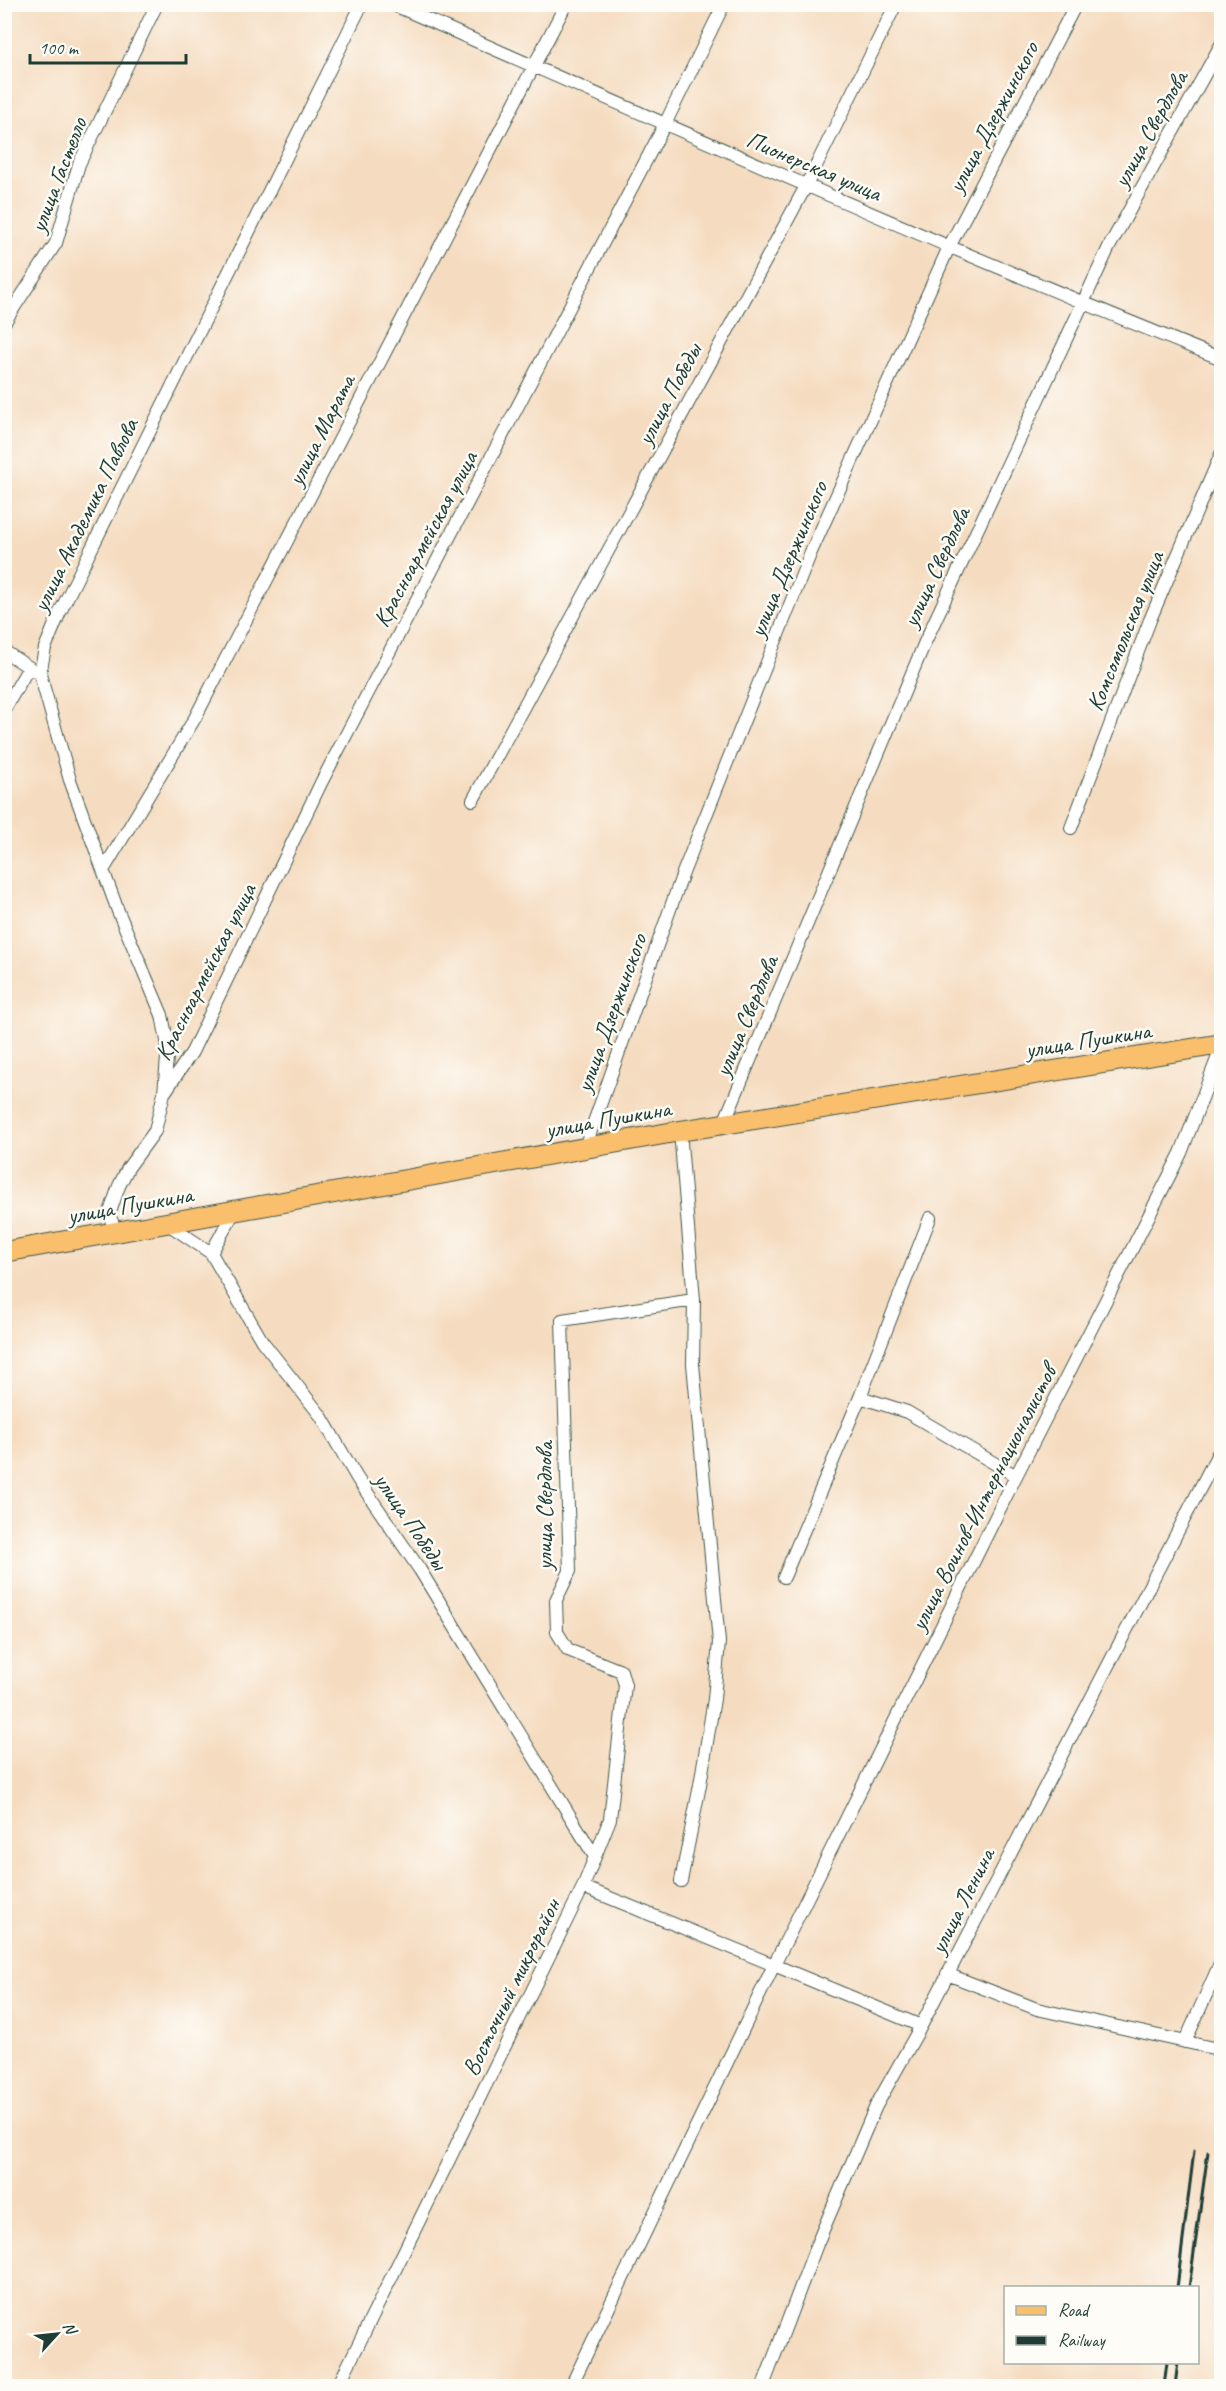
<svg xmlns="http://www.w3.org/2000/svg" width="1226" height="2391" viewBox="0 0 1226 2391" font-family="Caveat,sans-serif">
	<style>
		.lines { fill: none; stroke-linecap: round; stroke-linejoin: round }
		.street-casing { stroke: #3f5549; stroke-width: 14 }
		.primary-casing { stroke: #3f5549; stroke-width: 22 }
		.street { stroke: #fff; stroke-width: 12 }
		.primary { stroke: #f9bf6d; stroke-width: 20 }
		.rail { stroke: #1f3d34; stroke-width: 3 }
		.labels { text-anchor: middle; dominant-baseline: central; stroke-width: 5; stroke-linejoin: round; paint-order: stroke }
		.street-label { font-size: 24px; fill: #1f3d34; stroke: #fdfcf7 }
	</style>
	<rect width="100%" height="100%" fill="#fdfcf7"/>
	<filter id="ink" filterUnits="userSpaceOnUse"><feTurbulence type="fractalNoise" baseFrequency=".0167" numOctaves="2"/><feDisplacementMap in="SourceGraphic" scale="12" xChannelSelector="R" yChannelSelector="G"/><feConvolveMatrix kernelMatrix="1 2 1 2 8 2 1 2 1" color-interpolation-filters="sRGB"/></filter>
	<filter id="wash" filterUnits="userSpaceOnUse"><feTurbulence type="fractalNoise" baseFrequency=".008" numOctaves="4" result="noise"/><feDisplacementMap in="SourceGraphic" scale="24" xChannelSelector="R" yChannelSelector="G"/><feGaussianBlur stdDeviation="1.35" result="paint"/><feColorMatrix in="noise" values="0 0 0 0 0 0 0 0 0 0 0 0 0 0 0 0 0 1.4 0 .05"/><feComposite in="paint" operator="in"/></filter>
	<g filter="url(#wash)">
		<rect width="100%" height="100%" fill="#f5dcc0"/>
	</g>
	<g filter="url(#ink)">
		<g class="lines">
			<!-- street casing -->
			<g class="street-casing">
				<path id="street" d="M392,4c275,121 550,243 830,355
					M4,323l52,-80 23,-79 78,-160
					M4,651l32,21
					M4,710l25,-43
					M473,800l333,-614 90,-182
					M1071,828l79,-208 72,-168
					M104,869l91,-151 371,-714
					M165,1092l27,-40 129,-269 344,-659 59,-120
					M723,1125l202,-483 184,-395 113,-204
					M680,1131l14,169 -1,64 26,278 -5,57 -14,86 -19,96
					M584,1150l99,-277 128,-321 138,-305 127,-243
					M234,1212l-23,41 51,88 59,75 36,62 63,92 175,287
					M168,1224l43,29
					M117,1233l-8,-18 10,-29 9,-18 27,-37 9,-38 4,-47 -6,-31 -44,-104 -48,-131 -30,-106 5,-26 15,-36 302,-608
					M860,1397l47,15 109,64
					M784,1577l76,-180 70,-179
					M583,1887l27,-68 15,-134 -4,-14 -53,-21 -11,-18 -1,-32 14,-29 -8,-251 132,-20
					M947,1974l90,35 185,41
					M921,2026l-147,-61 242,-489 165,-323 41,-107
					M1185,2042l37,-83
					M338,2386l245,-499 191,78 -203,421
					M763,2386l54,-142 59,-138 45,-80 301,-580"/>
			</g>
			<!-- primary casing -->
			<g class="primary-casing">
				<path id="primary" d="M4,1252l676,-121 542,-87"/>
			</g>
			<!-- street -->
			<use href="#street" class="street"/>
			<!-- primary -->
			<use href="#primary" class="primary"/>
			<!-- rail -->
			<path class="rail" d="M1177,2288l17,-137
				M1189,2288l19,-136
				M1164,2386l3,-24
				M1175,2386l3,-24"/>
		</g>
	</g>
	<g class="labels">
		<!-- street labels -->
		<g class="street-label">
			<text transform="translate(993 117) rotate(-62)">улица Дзержинского</text>
			<text transform="translate(1150 129) rotate(-61)">улица Свердлова</text>
			<text transform="translate(814 166) rotate(23)">Пионерская улица</text>
			<text transform="translate(58 175) rotate(-69)">улица Гастелло</text>
			<text transform="translate(669 394) rotate(-62)">улица Победы</text>
			<text transform="translate(321 430) rotate(-63)">улица Марата</text>
			<text transform="translate(85 515) rotate(-64)">улица Академика Павлова</text>
			<text transform="translate(425 539) rotate(-62)">Красноармейская улица</text>
			<text transform="translate(788 559) rotate(-67)">улица Дзержинского</text>
			<text transform="translate(936 567) rotate(-65)">улица Свердлова</text>
			<text transform="translate(1125 631) rotate(-68)">Комсомольская улица</text>
			<text transform="translate(205 972) rotate(-63)">Красноармейская улица</text>
			<text transform="translate(611 1013) rotate(-70)">улица Дзержинского</text>
			<text transform="translate(746 1016) rotate(-67)">улица Свердлова</text>
			<text transform="translate(1088 1040) rotate(-9)">улица Пушкина</text>
			<text transform="translate(608 1119) rotate(-10)">улица Пушкина</text>
			<text transform="translate(130 1205) rotate(-10)">улица Пушкина</text>
			<text transform="translate(983 1498) rotate(-63)">улица Воинов-Интернационалистов</text>
			<text transform="translate(544 1506) rotate(-90)">улица Свердлова</text>
			<text transform="translate(411 1521) rotate(56)">улица Победы</text>
			<text transform="translate(962 1901) rotate(-63)">улица Ленина</text>
			<text transform="translate(511 1987) rotate(-64)">Восточный микрорайон</text>
		</g>
	</g>
	<!-- margin -->
	<rect width="1226" height="2391" fill="none" stroke="#fdfcf7" stroke-width="24"/>
	<!-- legend -->
	<rect x="1004" y="2286" width="195" height="78" fill="#fdfcf7" stroke="#a4b0a9" stroke-width="1.5"/>
	<rect x="1016" y="2306" width="30" height="9" fill="#f9bf6d" stroke="#a4b0a9" stroke-width="1.5"/>
	<text x="1058" y="2316" font-size="18" fill="#1f3d34">Road</text>
	<rect x="1016" y="2336" width="30" height="9" fill="#1f3d34" stroke="#a4b0a9" stroke-width="1.5"/>
	<text x="1058" y="2346" font-size="18" fill="#1f3d34">Railway</text>
	<!-- north arrow -->
	<g transform="translate(57 2334) rotate(63)" stroke="#fdfcf7" stroke-width="4.5" paint-order="stroke">
	<path d="M0-4.5L10 22L0 15L-10 22Z" fill="#1f3d34"/>
	<text y="-9" font-size="16" font-weight="bold" text-anchor="middle" fill="#1f3d34">N</text>
	</g>
	<!-- scale -->
	<path d="M30 54v9h156v-9" fill="none" stroke="#1f3d34" stroke-width="3"/>
	<text x="39" y="54" font-size="18" fill="#1f3d34" stroke="#fdfcf7" stroke-width="4.5" paint-order="stroke">100 m</text>
</svg>
